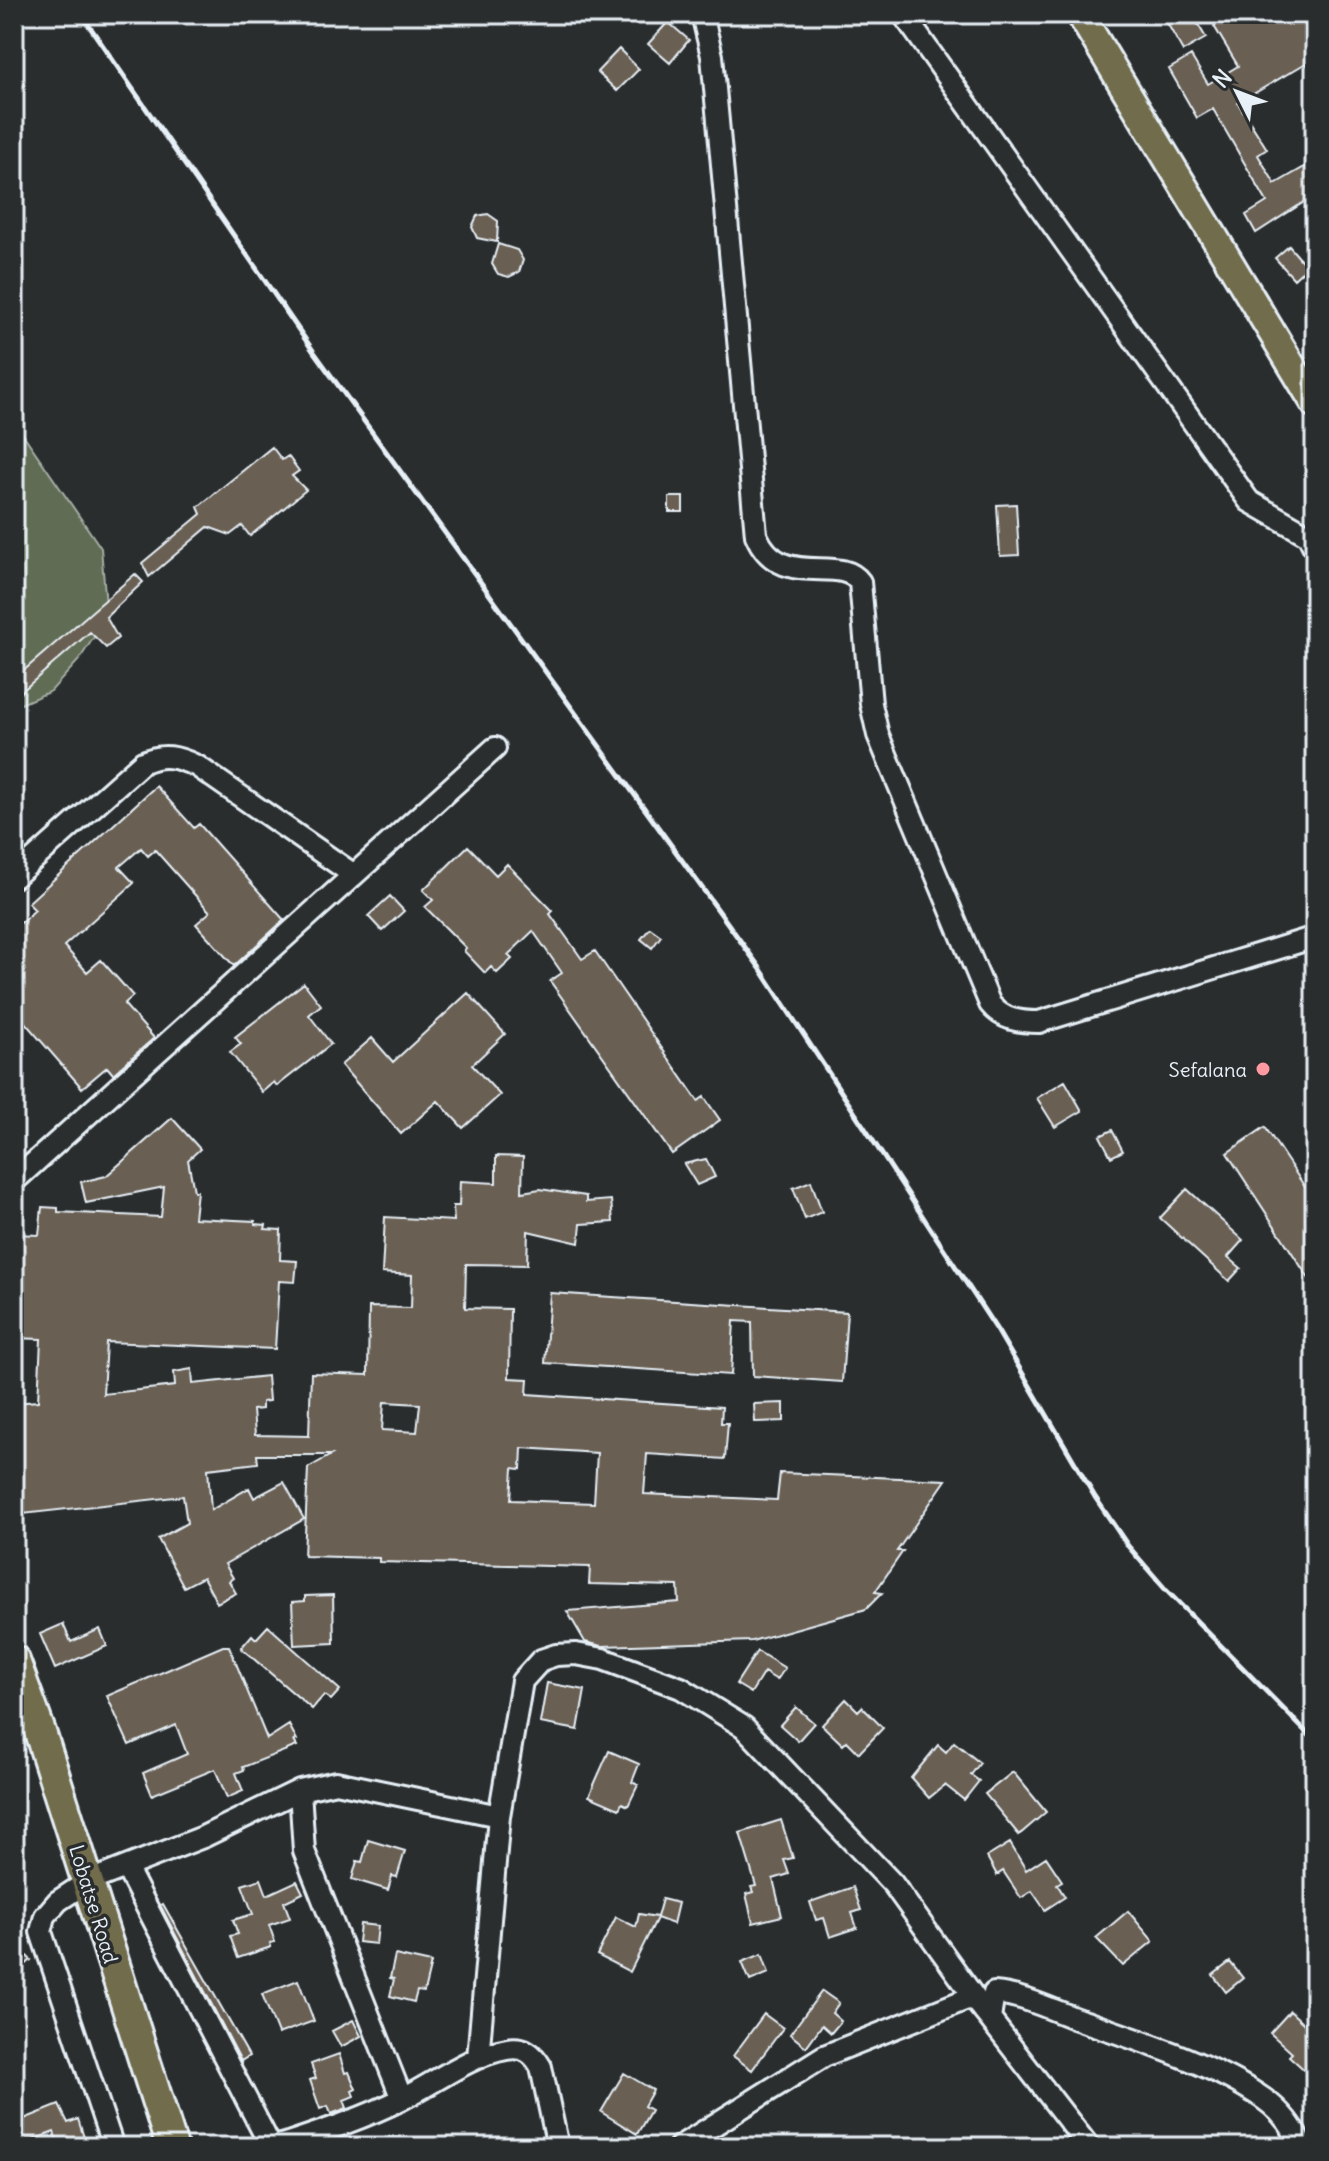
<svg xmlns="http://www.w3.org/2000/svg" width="1329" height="2161" viewBox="0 0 1329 2161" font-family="Delius,sans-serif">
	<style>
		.green { fill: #616c53; stroke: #a4aea6; stroke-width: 2 }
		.building { fill: #6b5f52; stroke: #e8f1f8; stroke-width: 2; fill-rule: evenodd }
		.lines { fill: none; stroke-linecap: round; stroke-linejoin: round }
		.minor-casing { stroke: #e8f1f8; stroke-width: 26 }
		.major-casing { stroke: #e8f1f8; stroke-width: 32 }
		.highway-casing { stroke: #e8f1f8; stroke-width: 36 }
		.minor { stroke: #2a2d2e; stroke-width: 20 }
		.major { stroke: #716c4b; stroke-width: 26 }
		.highway { stroke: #716c4b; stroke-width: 30 }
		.rail { stroke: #e8f1f8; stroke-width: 5 }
		.poi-dot { fill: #ff9aa2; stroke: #2a2d2e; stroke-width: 3 }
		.labels { text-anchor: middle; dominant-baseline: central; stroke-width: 7; stroke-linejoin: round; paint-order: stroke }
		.poi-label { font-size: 20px; fill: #e8f1f8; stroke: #2a2d2e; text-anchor: end }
		.street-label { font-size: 20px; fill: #e8f1f8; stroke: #2a2d2e }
	</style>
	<rect width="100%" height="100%" fill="#2a2d2e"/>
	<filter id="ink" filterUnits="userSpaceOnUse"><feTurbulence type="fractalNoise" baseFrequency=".0125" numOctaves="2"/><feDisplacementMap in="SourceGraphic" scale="16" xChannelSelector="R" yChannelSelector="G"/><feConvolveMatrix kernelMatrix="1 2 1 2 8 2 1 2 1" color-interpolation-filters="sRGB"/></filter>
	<g filter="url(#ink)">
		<!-- green -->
		<path class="green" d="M14,421l87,127 6,69 -28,43 -28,31 -37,16z"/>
		<!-- building -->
		<path class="building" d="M1162,14h30l14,24 -23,13z
			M1234,14h81v64l-9,-15 -68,40 29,46 -9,6 17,29 40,-23v34l-59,38 -10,-18 21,-13 -54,-93 -16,9 -28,-49 22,-13 17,28 30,-18 -24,-40z
			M668,22l21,18 -19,23 -22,-19z
			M619,49l20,20 -22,22 -20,-19z
			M488,214l10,7 -1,21 -20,-4 -5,-11 5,-11z
			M498,244l19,6 6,10 -4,12 -10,5 -11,-3 -6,-10z
			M1289,246l18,21 -13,12 -19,-21z
			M272,447l10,13 6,-4 11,15 -7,5 14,14 -56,46 -8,-10 -12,9 -22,-8 -59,50 -7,-14 59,-49 -3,-7z
			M669,497h14v15h-14z
			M1016,504l3,51 -19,1 -3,-51z
			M135,574l8,8 -37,35 12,21 -12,10 -16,-16 -76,66v-19z
			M156,786l38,42 5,-4 85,96 -50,46 -38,-42 14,-12 -55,-62 -7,6 -7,-8 -22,19 15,16 -70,63 23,26 14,-12 32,36 -9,8 30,34 -41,36 -6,-7 -25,21 -68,-78v-81l21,-19 -7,-7z
			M468,846l28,29 11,-11 46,47 -3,3 32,45 13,-8 103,150 6,-4 16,23 -48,34 -122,-173 12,-8 -29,-42 -25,24 4,4 -15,14 -6,-6 -6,6 -21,-22 2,-3 -41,-41 8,-7 -10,-10z
			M390,896l14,15 -22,20 -14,-15z
			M650,928l11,8 -9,12 -11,-9z
			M304,983l17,22 -12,10 22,29 -54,42 -3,-4 -12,10 -32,-40 11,-8 -6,-7z
			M468,993l37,41 -33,31 28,30 -37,33 -25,-27 -37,33 -60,-69 31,-27 21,24z
			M1065,1081l17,30 -27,16 -18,-29z
			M172,1118l28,31 -12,11 6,31h3l-3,27 61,3v3l11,1 -1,4 16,1 -1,30 17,1 -2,21 -16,-1 -4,68 -169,-7 -3,52 72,-8 -1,-14 18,-3 1,15 74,-8 2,25 -7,1v7l-9,1 2,25 54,1 2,-63 57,2 1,-68 42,1 1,-33 -30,-2 3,-56 69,4 -1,-15h6l1,-25 36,2v-27l27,1 -1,35 18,-3 46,7v6l25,-2 2,22 -32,2 -2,19 -51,-12 -1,34 -61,-1 -1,44 45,1 -1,69 19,1 -1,15 195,13 -1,16h7l-3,36 -78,-5 -3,40 133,6 3,-27 166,7 -49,71h6l-28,41 7,1 -16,16 -114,32 -150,5 -17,-4 -18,-31 112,-9 -1,-16 -89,-2 1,-17 -211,-5v-4l-75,-2 4,-88 23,-13h-74l1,8 -50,6 3,41 38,-22 5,10 30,-16 20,37 -79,45 8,14 -4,3 7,12 -19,10 -14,-26 -19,10 -26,-48 29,-16 -4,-27 -169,19v-112l24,-2 3,-62 -27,-1v-104l25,1 3,-28 16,1v4l103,5 3,-30 -78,16 -5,-21 25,-6zM384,1402l36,2 -3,28 -35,-2zM522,1448l75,5 -3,50 -83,-3 2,-32 8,1z
			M1265,1127l50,75v86l-88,-135z
			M1112,1130l11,21 -12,6 -11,-21z
			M706,1159l9,18 -18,8 -13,-21z
			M811,1181l11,31 -17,7 -12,-31z
			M1187,1189l56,51 -15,17 13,11 -12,13 -69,-63z
			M550,1293l297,19 -5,70 -89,-6 -1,-54 -18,-1 -3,54 -186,-12z
			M784,1403v18l-29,1 -1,-18z
			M333,1595l1,48 -40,2 -2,-43 13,-1v-5z
			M63,1624l8,18 29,-13 7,17 -52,23 -15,-35z
			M268,1626l72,64 -9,10 -7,-5 -12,14 -71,-61 11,-13 4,4z
			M223,1646h6l38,93 22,-14 8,15 -3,1 3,5 -54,21 1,3 -8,3 7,18 -16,7 -12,-29 -63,26 -9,-22 44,-19 -11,-29 -47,20 -22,-49z
			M757,1651l28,17 -8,12 -13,-8 -13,21 -15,-9z
			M547,1683l38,7 -7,40 -38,-7z
			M846,1699l12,12 4,-4 21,21 -24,25 -12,-12 -4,4 -21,-20z
			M796,1707l18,16 -16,18 -18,-16z
			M954,1742l26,21 -9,12 8,6 -15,19 -19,-15 -16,13 -18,-20 27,-33 8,7z
			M609,1751l30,13 -7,18 6,3 -10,21 -6,-3 -3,6 -30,-13z
			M1013,1772l33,40 -27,23 -34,-41z
			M781,1820l12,38 -9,2 5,14 -16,5 9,37 -29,7 -7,-29 7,-2 -2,-5 5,-1 -16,-53z
			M368,1840l37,11 -8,26 -5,-1 -4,14 -36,-11 5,-18 5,1z
			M1010,1843l16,27 20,-13 16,24 -5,3 8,13 -20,13 -13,-19 -11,7 -18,-27 -6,4 -10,-18z
			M261,1879l6,16 30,-14 6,12 -19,9 6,16 -21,7 6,17 -5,1 1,4 -33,11 -8,-22 8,-2 -5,-14 20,-6 -11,-29z
			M853,1887l8,23 -9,3 5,15 -27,9 -6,-19 -8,2 -6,-18z
			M662,1899l16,4 -5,21 -16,-6 -27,54 -33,-17 19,-38 20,10 3,-13 18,3z
			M163,1904l86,152 -8,5 -81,-156z
			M1128,1911l25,30 -30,25 -27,-28z
			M360,1924l18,2 -2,18 -18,-2z
			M14,1944l17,16 -17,15z
			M762,1954l7,19 -19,8 -8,-19z
			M395,1955l36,8 -7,29 -7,-1 -3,11 -24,-6 4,-17 -4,-1z
			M1230,1962l13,16 -17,14 -13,-17z
			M298,1980l16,41 -36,13 -16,-40z
			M822,1991l17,12 -7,10 9,8 -10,12 -9,-8 -16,22 -16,-13z
			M1290,2011l25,23v33l-6,7 -20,-18 3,-3 -22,-20z
			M764,2014l19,14 -31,42 -19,-14z
			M353,2020l8,16 -20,11 -9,-16z
			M339,2054l6,19 4,-1 7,17 -4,2 2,5 -10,4 3,8 -16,6 -3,-8 -8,3 -10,-29 6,-2 -5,-14z
			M624,2073l29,17 -9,16 7,4 -14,24 -36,-22z
			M59,2105l9,18 10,-4 9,28h-28l-5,-15 -40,15v-24z"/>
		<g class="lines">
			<!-- minor casing -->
			<g class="minor-casing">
				<path id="minor" d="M702,14l10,42 44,479c24,57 84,18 104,47l11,122 7,31 112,269c13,16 29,18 49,18l276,-85
					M903,14l346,487 59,34 7,14
					M14,877l129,-115c21,-9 34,-5 54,4l157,109
					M14,1181l481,-433
					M300,1790l4,61 98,248
					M126,1867l145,280
					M478,2058l21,-242 23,-135 19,-21 15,-5 20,-1 27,5 78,29 63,39 149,157 97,135 99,128
					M113,2147l-72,-215 4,-16 13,-15 29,-19 116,-45 97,-47 36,-8 163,34
					M276,2147c42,-14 86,-28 126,-48 33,-16 68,-44 105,-50 17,-3 26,4 34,18l17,80
					M679,2147l145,-91 148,-59 18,22 4,-26c28,2 56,16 83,26 57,20 138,45 187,80 17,12 30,29 38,48"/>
			</g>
			<!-- major casing -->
			<g class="major-casing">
				<path id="major" d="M1080,14l235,390"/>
			</g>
			<!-- highway casing -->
			<g class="highway-casing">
				<path id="highway" d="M14,1661l26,71 132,415"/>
			</g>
			<!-- minor -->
			<use href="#minor" class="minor"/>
			<!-- major -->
			<use href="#major" class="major"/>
			<!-- highway -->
			<use href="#highway" class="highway"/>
			<!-- rail -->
			<path class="rail" d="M81,14l233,338 446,616 237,362 98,167 33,49 38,44 149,151"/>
		</g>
	</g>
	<!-- markers -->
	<circle class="poi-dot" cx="1263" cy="1069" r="8"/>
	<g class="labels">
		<!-- poi labels -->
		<g class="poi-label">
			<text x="1247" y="1069">Sefalana</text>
		</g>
		<!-- street labels -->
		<g class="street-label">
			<text transform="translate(94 1904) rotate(73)">Lobatse Road</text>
		</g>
	</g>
	<!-- margin -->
	<rect width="1329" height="2161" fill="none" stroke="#2a2d2e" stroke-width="48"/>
	<rect x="24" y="24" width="1281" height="2113" fill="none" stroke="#e8f1f8" stroke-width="3" filter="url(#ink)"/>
	<!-- north arrow -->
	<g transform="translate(1237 92) rotate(312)" stroke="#2a2d2e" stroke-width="6" paint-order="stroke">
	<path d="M0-6L14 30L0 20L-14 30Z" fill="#e8f1f8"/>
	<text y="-12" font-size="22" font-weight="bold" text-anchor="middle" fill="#e8f1f8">N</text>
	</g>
</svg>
